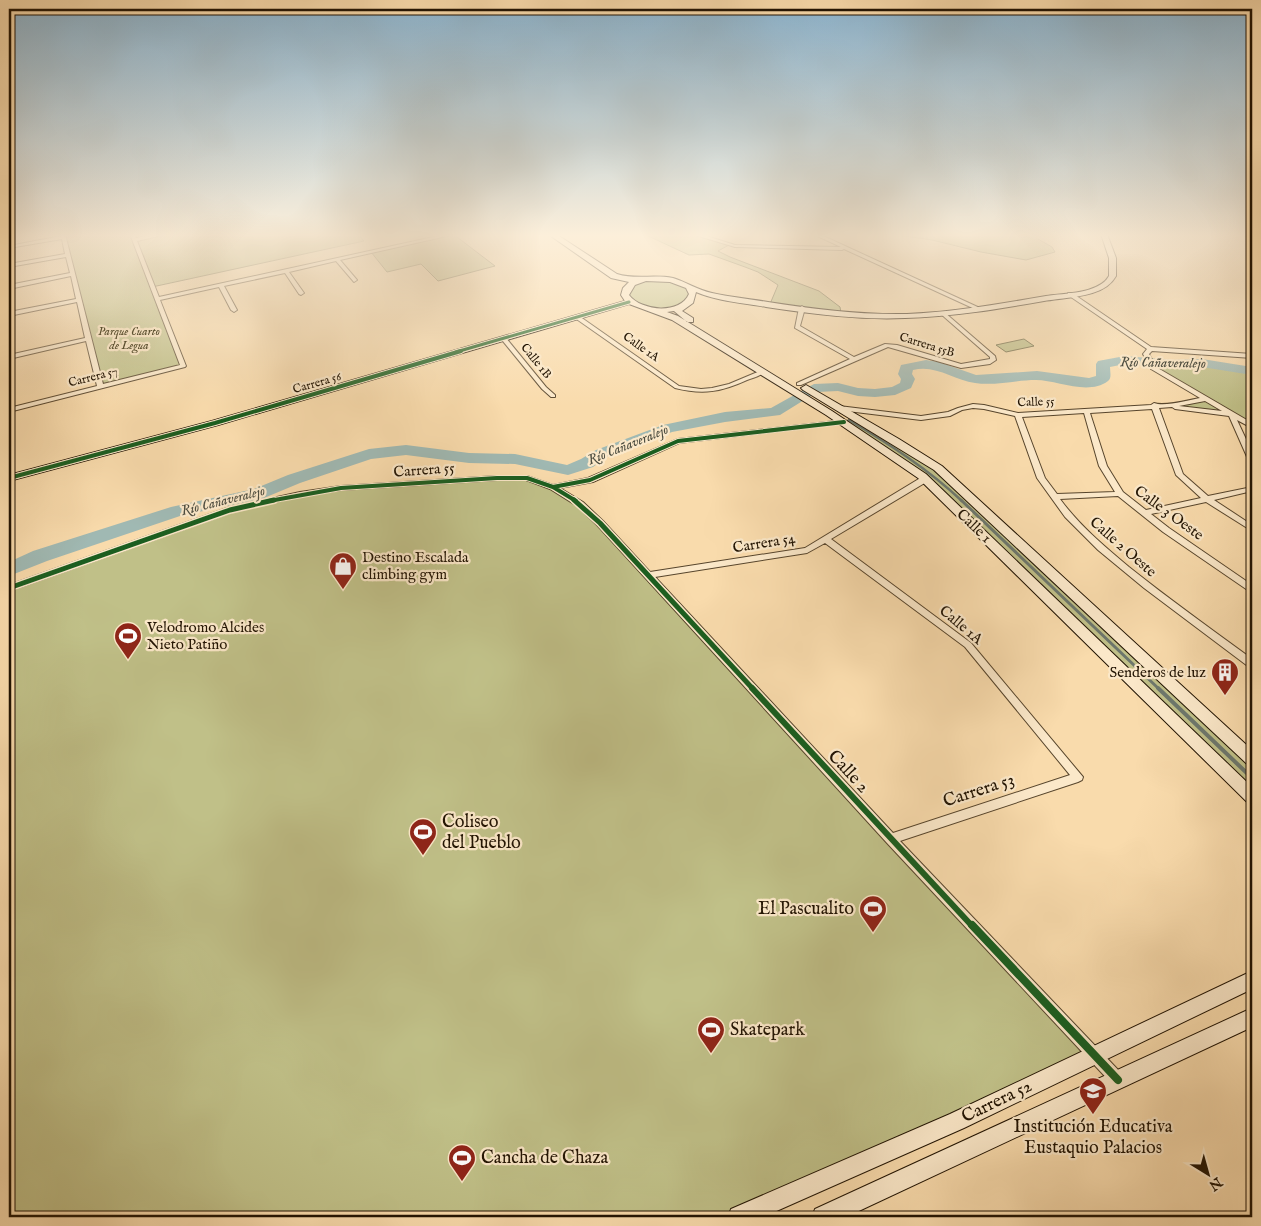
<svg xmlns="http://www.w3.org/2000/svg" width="1261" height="1226" viewBox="0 0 1261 1226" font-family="'IM FELL English',serif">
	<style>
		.green { fill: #c0c088; stroke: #706a45 }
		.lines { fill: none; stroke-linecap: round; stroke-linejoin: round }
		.stream-far2 { stroke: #6d776c; stroke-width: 2.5 }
		.stream-far1 { stroke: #6d776c; stroke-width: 3 }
		.stream { stroke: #6d776c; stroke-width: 4 }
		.river { fill: #a0b9b3; fill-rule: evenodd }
		.street-casing { stroke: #57452c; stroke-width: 2 }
		.secondary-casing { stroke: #211302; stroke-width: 2 }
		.street { fill: #fbe8c9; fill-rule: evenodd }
		.secondary { fill: #fbe8c9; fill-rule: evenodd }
		.cycleway-far4-casing { stroke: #fbe8c9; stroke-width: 5 }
		.cycleway-far3-casing { stroke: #fbe8c9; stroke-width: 6 }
		.cycleway-far2-casing { stroke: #fbe8c9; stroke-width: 8 }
		.cycleway-far1-casing { stroke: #fbe8c9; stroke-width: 9 }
		.cycleway-casing { stroke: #fbe8c9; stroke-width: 11 }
		.cycleway-far4 { stroke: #1b5e20; stroke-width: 3 }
		.cycleway-far3 { stroke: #1b5e20; stroke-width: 4 }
		.cycleway-far2 { stroke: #1b5e20; stroke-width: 5 }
		.cycleway-far1 { stroke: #1b5e20; stroke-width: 6 }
		.cycleway { stroke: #1b5e20; stroke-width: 8 }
		.labels { text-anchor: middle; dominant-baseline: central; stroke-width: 4.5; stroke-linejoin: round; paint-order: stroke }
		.far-park-label { font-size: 12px; font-style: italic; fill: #595031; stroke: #fbe8c9 }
		.far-street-label { font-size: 12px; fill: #211302; stroke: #fbe8c9 }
		.far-water-label { font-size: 14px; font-style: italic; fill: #4d4d40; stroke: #fbe8c9 }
		.street-label { font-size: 15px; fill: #211302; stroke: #fbe8c9 }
		.poi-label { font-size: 15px; fill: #211302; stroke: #fbe8c9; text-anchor: start }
		.near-street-label { font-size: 18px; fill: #211302; stroke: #fbe8c9 }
		.near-poi-label { font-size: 18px; fill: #211302; stroke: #fbe8c9; text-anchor: start }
	</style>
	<rect width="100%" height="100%" fill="#f9dbac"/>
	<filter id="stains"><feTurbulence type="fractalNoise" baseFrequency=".004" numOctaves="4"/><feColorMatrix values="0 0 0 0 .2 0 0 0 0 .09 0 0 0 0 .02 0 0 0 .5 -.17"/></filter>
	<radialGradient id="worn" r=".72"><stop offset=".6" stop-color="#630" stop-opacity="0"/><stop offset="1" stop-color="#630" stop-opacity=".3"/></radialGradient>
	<!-- green -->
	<path class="green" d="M63,234h69l2,6 31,-6h193l6,7 -212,46 31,79 -83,21z
		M453,234l42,32 -57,15 -17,-17 -34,8 -16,-20z
		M644,234h50l35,11 -11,6 12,6 89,34 21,16 1,6 -71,-9 8,-19 -20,-13 -13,-5 -36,-13 -20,1z
		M892,234h137l23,13 3,5 -29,8 -45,-8 -49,-12z
		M646,280h25l21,10 -11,17 -24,3 -28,-8 -1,-14z
		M1024,339l10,7 -28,6 -10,-7z
		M1148,362l62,2 42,7v55l-21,-12 -66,-8 41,-7 -53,-31z
		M854,417l18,10 93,63 287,269v38l-330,-321 -78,-54z
		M527,478l26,9 27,17 515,551 -356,162h-730v-629l221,-78 70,-16 41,-6z"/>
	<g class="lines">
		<!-- stream-far2 -->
		<path class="stream-far2" d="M849,420c40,24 79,49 113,81"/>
		<!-- stream-far1 -->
		<path class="stream-far1" d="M961,500l198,189"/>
		<!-- stream -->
		<path class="stream" d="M1158,688l94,90"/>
		<!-- river -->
		<path class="river" d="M1125,356l47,4 30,-1 50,8v8l-50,-8 -30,1 -47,-4 -15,3c0,5 2,11 -2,14 -20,15 -51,-1 -72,-1 -20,0 -41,6 -61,3 -21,-3 -40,-19 -62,-13l-1,4 3,5 -4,9 -16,7 -20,2 -17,-1 -20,-5 -21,1 -37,23 -55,7 -53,10 -64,24 -15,11 -25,8 -53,-11 -46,-1 -63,-8 -35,4 -71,24 -36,15 -84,18 -133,45 -38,15v-14l24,-11 138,-44 83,-18 34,-14 81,-26 37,-4 63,8 46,1 52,11 14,-6 15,-9 67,-25 62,-13 46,-4 43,-24 24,-1 20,5 17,1 17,-2 8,-4 1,-4 -3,-5 3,-9 25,-5 13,2 37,13 61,-4 52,7 7,-2v-12l2,-3z"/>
		<!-- street casing -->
		<g class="street-casing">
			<path id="street" d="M61,234h4l38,150 77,-19 -50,-131h4l2,4 21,-4h10l-30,7 22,56 288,-63h9l-116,26 17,20 -3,2 -18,-21 -47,11 15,21 -3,2 -2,-1 -14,-21 -61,13 13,24 -3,2 -3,-2 -12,-23 -59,13 26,66 -1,1 -176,45v-4l88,-22 -11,-45 -77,18v-4l76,-17 -8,-36 -68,14v-4l67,-13 -5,-23 -62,13v-4l61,-12 -4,-16 -57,10v-3l56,-10 -3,-15 -53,9v-2l52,-10z
				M692,234h8l35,11 106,2 -28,-13h6l163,75 -5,1 -133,-61 -2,1 -107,-3z
				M1068,293h4l79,54 101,7v4l-100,-7 -3,3 7,13 96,56v5l-15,-8 15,32v9l-4,-2 -19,-43 -54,-7 -3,-2 -13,1 24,66 25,22 44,-9v4l-38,9 38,25v6l-46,-29 -55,12 18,14 83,57v7l-3,-1 -86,-59 -45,-36 -58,3c19,26 44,47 69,68 40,32 82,62 123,92v9l-3,-1 -105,-79 -46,-38 -33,-33 -28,-39 -22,-62 -31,-7 -11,-1 -11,2 -12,6 -29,4 -82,-10 -3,-2 3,-2 82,10 27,-4 10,-4 15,-4 11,1 34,8 133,-8 3,-2c11,4 34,-3 46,-5l-49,-29 -8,-15 4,-5 -79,-54zM1205,401l17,10 -43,-5zM1152,409l24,66 25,23 -55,12 -23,-18 -16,-26 -17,-53zM1084,413l15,53 16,26 -58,2 -12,-16 -23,-61z
				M802,306l3,2 -5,18 54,31 31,-13 12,1 64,19 29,-5v-2l-48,-42 -1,-1 3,-2 51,44 1,4 -6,4 -29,4 -73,-21 -87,38h-4v-2l53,-24 -55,-31 4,-20z
				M575,316h4l100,70 22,3 11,-1 17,-4 31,-13 5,1c-5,4 -12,6 -18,8 -26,12 -44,15 -72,8l-100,-70z
				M502,338h4l40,49 9,8v2h-4l-9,-8 -40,-49z
				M844,420l2,1v2l-167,20 -86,39 -33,6 23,14 20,19 47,51 155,-24 117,-71h6v4l-97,58 140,104 112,134 -1,3 -4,2 -178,59 223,234 2,5 -2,5 -5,2 -5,-2 -226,-242 -290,-318 -20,-19 -27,-17 -24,-9h-29l-156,10 -41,6 -68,16 -223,79v-6l218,-77 73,-16 41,-6 156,-10h30l26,9 35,-7 90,-39zM825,543l140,104 105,128 -177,58 -238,-256 152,-24z"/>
		</g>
		<!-- secondary casing -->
		<g class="secondary-casing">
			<path id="secondary" d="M548,234h8l61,40c19,6 36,0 56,4 13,4 25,12 39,15 18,4 37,6 56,9 46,7 92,13 139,12 47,-2 93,-10 139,-18 18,-3 53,-2 63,-20v-18l-8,-24h6l9,24v18c-12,22 -49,21 -72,25 -46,8 -92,16 -139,17 -46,2 -93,-4 -139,-11 -23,-4 -49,-6 -70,-15l-3,11 -11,8 11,7v4h-6l-13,-11 -7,1 11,4 154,95 94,63 326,313v17l-5,-2 -329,-324 -92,-63 -154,-95 -43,-16 -411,121 -209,56v-6l203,-54 413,-120 -4,-6 2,-7 6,-6 -18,-4zM646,281l24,1 16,6 3,6c-9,21 -48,17 -60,1l6,-10z
				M806,385l93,54 43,27 310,284v15l-5,-1 -313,-294 -131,-80 -2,-2z
				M1252,971v18l-288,139 -201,89h-35l3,-8 219,-95z
				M1252,1008v19l-406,190h-34l3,-8z"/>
		</g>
		<!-- street -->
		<use href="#street" class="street"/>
		<!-- secondary -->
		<use href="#secondary" class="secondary"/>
		<!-- cycleway-far4 casing -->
		<g class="cycleway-far4-casing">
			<path id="cycleway-far4" d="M456,352l173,-50"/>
		</g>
		<!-- cycleway-far3 casing -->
		<g class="cycleway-far3-casing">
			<path id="cycleway-far3" d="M9,478l206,-55 246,-72
				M553,487l23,14
				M269,501l72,-13 156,-10h30l26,9 37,-7 88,-39 166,-19"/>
		</g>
		<!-- cycleway-far2 casing -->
		<g class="cycleway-far2-casing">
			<path id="cycleway-far2" d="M574,500l26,23 153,166
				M9,588l221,-78 44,-10"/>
		</g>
		<!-- cycleway-far1 casing -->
		<g class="cycleway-far1-casing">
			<path id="cycleway-far1" d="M752,688l221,239"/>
		</g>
		<!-- cycleway casing -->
		<g class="cycleway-casing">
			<path id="cycleway" d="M972,925l146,155"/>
		</g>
		<!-- cycleway-far4 -->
		<use href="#cycleway-far4" class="cycleway-far4"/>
		<!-- cycleway-far3 -->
		<use href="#cycleway-far3" class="cycleway-far3"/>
		<!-- cycleway-far2 -->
		<use href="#cycleway-far2" class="cycleway-far2"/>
		<!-- cycleway-far1 -->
		<use href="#cycleway-far1" class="cycleway-far1"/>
		<!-- cycleway -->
		<use href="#cycleway" class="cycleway"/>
	</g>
	<!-- sky -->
	<linearGradient id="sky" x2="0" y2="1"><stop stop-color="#8bb6d3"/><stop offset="0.58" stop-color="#fcefda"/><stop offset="1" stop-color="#fcefda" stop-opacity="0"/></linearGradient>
	<rect width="1261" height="406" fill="url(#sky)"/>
	<!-- icons -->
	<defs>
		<g id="shop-pin" transform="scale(1.4375)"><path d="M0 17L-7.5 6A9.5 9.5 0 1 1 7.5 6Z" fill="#8f2418" stroke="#fbe8c9"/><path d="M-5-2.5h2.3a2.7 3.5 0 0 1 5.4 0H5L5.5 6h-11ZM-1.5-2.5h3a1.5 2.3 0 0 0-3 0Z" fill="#fff"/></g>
		<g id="stadium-pin" transform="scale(1.4375)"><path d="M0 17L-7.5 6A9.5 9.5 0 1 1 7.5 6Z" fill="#8f2418" stroke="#fbe8c9"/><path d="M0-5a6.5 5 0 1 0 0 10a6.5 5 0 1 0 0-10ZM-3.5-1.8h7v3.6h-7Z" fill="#fff"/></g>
		<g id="building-pin" transform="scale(1.4375)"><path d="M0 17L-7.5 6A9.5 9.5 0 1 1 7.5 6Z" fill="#8f2418" stroke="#fbe8c9"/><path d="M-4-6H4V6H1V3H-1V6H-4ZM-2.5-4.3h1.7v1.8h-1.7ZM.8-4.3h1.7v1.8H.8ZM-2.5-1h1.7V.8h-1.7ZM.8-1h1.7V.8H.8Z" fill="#fff"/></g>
		<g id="school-pin" transform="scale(1.4375)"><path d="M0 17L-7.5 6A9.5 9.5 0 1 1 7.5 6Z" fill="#8f2418" stroke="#fbe8c9"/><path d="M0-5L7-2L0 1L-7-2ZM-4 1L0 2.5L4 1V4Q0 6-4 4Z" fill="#fff"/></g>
	</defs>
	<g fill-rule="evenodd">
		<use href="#shop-pin" x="343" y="566"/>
		<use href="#stadium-pin" x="128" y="636"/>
		<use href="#building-pin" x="1225" y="672"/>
		<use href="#stadium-pin" x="423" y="832"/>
		<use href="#stadium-pin" x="873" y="909"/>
		<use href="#stadium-pin" x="711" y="1030"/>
		<use href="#school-pin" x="1093" y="1091"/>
		<use href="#stadium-pin" x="462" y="1158"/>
	</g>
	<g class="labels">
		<!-- far-park labels -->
		<g class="far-park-label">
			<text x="129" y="331">Parque Cuarto<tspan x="129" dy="14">de Legua</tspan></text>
		</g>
		<!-- far-street labels -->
		<g class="far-street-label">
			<text transform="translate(927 345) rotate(17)">Carrera 55B</text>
			<text transform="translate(641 347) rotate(35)">Calle 1A</text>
			<text transform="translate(536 361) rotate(51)">Calle 1B</text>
			<text transform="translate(93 377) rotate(-14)">Carrera 57</text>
			<text transform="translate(317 383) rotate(-16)">Carrera 56</text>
			<text transform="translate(1036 402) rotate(-2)">Calle 55</text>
		</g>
		<!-- far-water labels -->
		<g class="far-water-label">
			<text transform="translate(1163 363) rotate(1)">Río Cañaveralejo</text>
			<text transform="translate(628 445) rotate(-22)">Río Cañaveralejo</text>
			<text transform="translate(223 501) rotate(-14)">Río Cañaveralejo</text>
		</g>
		<!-- street labels -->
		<g class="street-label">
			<text transform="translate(424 470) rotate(-4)">Carrera 55</text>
			<text transform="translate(1169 513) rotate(36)">Calle 3 Oeste</text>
			<text transform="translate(974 526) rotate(44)">Calle 1</text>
			<text transform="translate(764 543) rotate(-9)">Carrera 54</text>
			<text transform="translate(1123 547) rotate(41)">Calle 2 Oeste</text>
			<text transform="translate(961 625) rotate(40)">Calle 1A</text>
		</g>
		<!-- poi labels -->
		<g class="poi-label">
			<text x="362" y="557">Destino Escalada<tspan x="362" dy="17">climbing gym</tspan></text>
			<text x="147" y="627">Velodromo Alcides<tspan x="147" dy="17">Nieto Patiño</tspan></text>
			<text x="1206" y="672" text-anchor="end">Senderos de luz</text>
		</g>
		<!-- near-street labels -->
		<g class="near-street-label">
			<text transform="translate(848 772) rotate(47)">Calle 2</text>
			<text transform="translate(979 791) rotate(-18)">Carrera 53</text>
			<text transform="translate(997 1102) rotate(-26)">Carrera 52</text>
		</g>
		<!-- near-poi labels -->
		<g class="near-poi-label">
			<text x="442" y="822">Coliseo<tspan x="442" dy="21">del Pueblo</tspan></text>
			<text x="854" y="909" text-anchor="end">El Pascualito</text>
			<text x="730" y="1030">Skatepark</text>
			<text x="1093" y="1127" text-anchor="middle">Institución Educativa<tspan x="1093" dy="21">Eustaquio Palacios</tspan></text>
			<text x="481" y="1158">Cancha de Chaza</text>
		</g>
	</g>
	<!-- margin -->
	<rect width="1261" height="1226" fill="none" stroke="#f9dbac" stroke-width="30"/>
	<rect x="10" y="10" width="1241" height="1206" fill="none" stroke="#211302" stroke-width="2.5"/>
	<rect x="15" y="15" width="1231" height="1196" fill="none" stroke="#211302"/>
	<!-- north arrow -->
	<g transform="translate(1208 1174) rotate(143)" stroke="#fbe8c9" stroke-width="4" paint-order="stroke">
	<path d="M0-4L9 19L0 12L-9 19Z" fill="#211302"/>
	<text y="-8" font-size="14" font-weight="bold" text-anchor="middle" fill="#211302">N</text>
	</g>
	<rect width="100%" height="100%" filter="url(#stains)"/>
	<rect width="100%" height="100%" fill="url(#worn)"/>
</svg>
